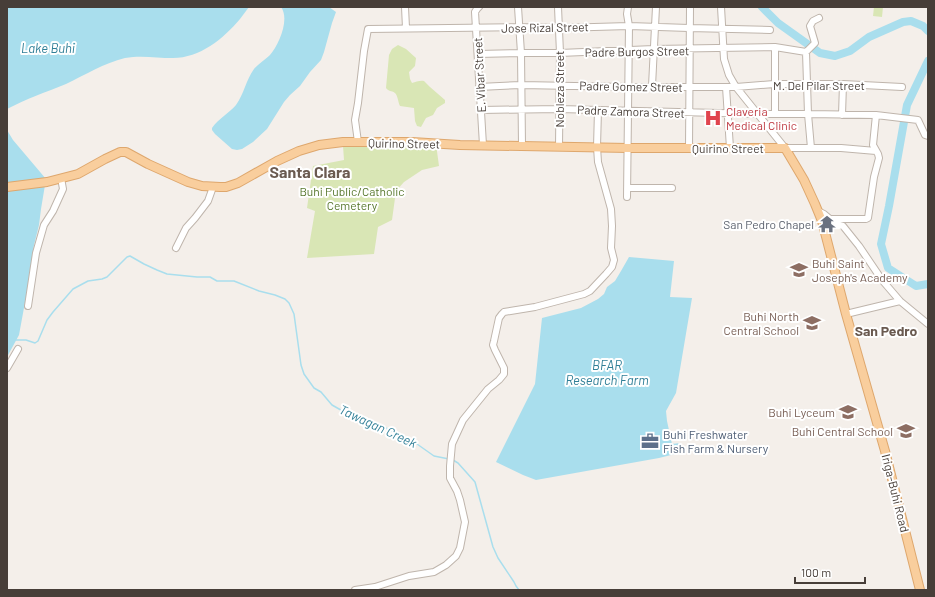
<svg xmlns="http://www.w3.org/2000/svg" width="935" height="597" viewBox="0 0 935 597" font-family="Barlow,sans-serif">
	<style>
		.green { fill: #d9e6b5 }
		.water { fill: #a9deed }
		.lines { fill: none; stroke-linecap: round; stroke-linejoin: round }
		.stream { stroke: #a9deed; stroke-width: 1.5 }
		.river { stroke: #a9deed; stroke-width: 8 }
		.minor-casing { stroke: #bfb5ac; stroke-width: 8 }
		.major-casing { stroke: #dea76d; stroke-width: 10 }
		.minor { stroke: #fff; stroke-width: 6 }
		.major { stroke: #f9ce9d; stroke-width: 8 }
		.labels { text-anchor: middle; dominant-baseline: central; stroke-width: 4; stroke-linejoin: round; paint-order: stroke }
		.street-label { font-size: 12px; fill: #473e38; stroke: #fff }
		.health-label { font-size: 12px; fill: #be3a42; stroke: #fff; text-anchor: start }
		.park-label { font-size: 12px; fill: #57772d; stroke: #fff }
		.worship-label { font-size: 12px; fill: #5b616d; stroke: #fff; text-anchor: end }
		.education-label { font-size: 12px; fill: #785e54; stroke: #fff; text-anchor: end }
		.service-label { font-size: 12px; fill: #4e5e75; stroke: #fff; text-anchor: start }
		.water-label { font-size: 13px; font-style: italic; fill: #307f97; stroke: #fff }
		.quarter-label { font-size: 14px; font-weight: bold; fill: #6a5a50; stroke: #fff }
		.district-label { font-size: 16px; font-weight: bold; fill: #6a5a50; stroke: #fff }
	</style>
	<rect width="100%" height="100%" fill="#f4efea"/>
	<!-- green -->
	<path class="green" d="M874,7h9l-1,10 -9,-1z
		M398,45l8,4 10,9 -1,8 -6,6 1,7 2,4c4,-1 8,-3 12,-2l6,6 15,13v3l-8,5 -4,7 -7,3 -5,9 -4,-1 -2,-5 -1,-13 -14,-2c-2,-4 -2,-10 -5,-13 -4,-3 -6,-1 -9,-5l3,-33 3,-6z
		M436,144l3,22 -17,4 -18,12 -8,9 -4,29 -14,7 -4,27 -67,4 8,-47 -8,-3 6,-42 31,-6 -1,-14z"/>
	<!-- water -->
	<path class="water" d="M7,7h242c-3,4 -6,8 -9,12 -17,20 -40,39 -67,39 -16,0 -32,-3 -48,0 -21,5 -40,17 -59,26 -20,8 -40,15 -59,25z
		M281,7h48l7,5 -4,11 -8,29 -3,8 -11,12 -10,14 -10,9 -6,7 -17,27 -14,13 -11,7 -5,1 -5,-1 -17,-15 -3,-4v-2c6,-9 17,-15 24,-23 8,-11 10,-25 18,-36 4,-5 11,-9 16,-14 9,-10 20,-36 11,-48z
		M7,130l6,10 33,39 -5,30 -2,16 -5,20 -6,41 -9,49 -12,22z
		M629,257l45,4 -4,36 22,1 -16,95 -10,18 1,10 5,23 8,-1 -1,10 -20,5 -123,22 -13,-5 -27,-13 39,-78 7,-66 39,-10 17,-9 6,-5 3,-7 8,-6 6,-10z"/>
	<g class="lines">
		<!-- stream -->
		<path class="stream" d="M16,340h10l9,3 3,-2 9,-21 6,-8 20,-23 15,-8 14,-2 5,-2 20,-20 3,-1 14,8 13,6 10,4 30,3h13l7,4h17l25,10 16,4 10,4 4,4 5,11 7,51 3,9 10,14 7,4 11,13 23,13 25,7 37,19 17,12 15,3
			M453,460l5,3 17,19 18,65 5,11 16,24 2,4 3,4"/>
		<!-- river -->
		<path class="river" d="M762,7l16,16 42,30 15,3 15,-5 19,-14 34,-15 8,-1 12,5 5,5
			M928,61l-21,44 -18,101 -8,38 7,24 28,18 12,-2"/>
		<!-- minor casing -->
		<g class="minor-casing">
			<path id="minor" d="M405,7l1,21
				M479,7l-2,2 -2,3 8,133
				M518,7l3,46 1,93
				M558,7l2,46 -1,94
				M721,7l3,52 5,16 7,12 49,61h56l35,3
				M775,47v67
				M806,52l2,62 3,34
				M806,52l9,-9 -5,-17 3,-5 6,-3
				M478,54l43,-1h39l94,-4 121,-2 31,5
				M652,86l4,-79
				M479,87l42,-2 107,2h108l38,-3h69l59,3
				M726,87l4,61
				M480,110l79,-1 199,5h50l68,1 42,5 7,15 3,1
				M842,115l1,-31
				M358,142l-3,-22 3,-17 6,-52 4,-22 152,-2 39,1 70,-2 60,2 81,2
				M689,148l1,-141
				M627,188h45
				M627,197l2,-171 -2,-12 1,-7
				M818,211l6,3 12,10 7,2 16,20 23,34 18,21 28,23
				M832,219h34l2,-1 6,-41 5,-19 -1,-4 -5,-9 3,-30
				M176,248l10,-20 9,-10 13,-17 5,-14
				M28,306l8,-53 8,-28 9,-14 10,-22 -2,-11
				M846,314l54,-13
				M7,368l11,-19
				M355,590l20,-3 34,-11 25,-4 12,-7 10,-9 4,-8 5,-26 -5,-22 -3,-9 -7,-13v-12l2,-22 11,-24 25,-31 11,-9 5,-6v-6l-9,-18 -2,-5 1,-4 5,-23 3,-4 2,-2 31,-5 49,-13 6,-3 16,-17 6,-7 2,-7 -3,-12 1,-22 -1,-17 -13,-47 -1,-15 1,-37"/>
		</g>
		<!-- major casing -->
		<g class="major-casing">
			<path id="major" d="M7,187l40,-5 31,-8 27,-15 15,-7h6l22,12 40,18 14,4 18,1h6l12,-4 39,-22 22,-10 20,-6 24,-3h69l48,3 168,3h157l19,32 11,24 7,17 24,93 39,137 35,139"/>
		</g>
		<!-- minor -->
		<use href="#minor" class="minor"/>
		<!-- major -->
		<use href="#major" class="major"/>
	</g>
	<!-- icons -->
	<defs>
		<g id="hospital-bare" transform="scale(1.38)"><path d="M-5-5h3v3.5h4V-5h3V5h-3V1.5h-4V5h-3Z" fill="#e0444e" stroke="#fff" stroke-width="2.5" paint-order="stroke"/></g>
		<g id="temple-bare" transform="scale(1.38)"><path d="M0-6L5-2H3V0L6.5 2.5H4V6H1.5V3h-3V6H-4V2.5H-6.5L-3 0V-2H-5Z" fill="#6b7280" stroke="#fff" stroke-width="2.5" paint-order="stroke"/></g>
		<g id="school-bare" transform="scale(1.38)"><path d="M0-5L7-2L0 1L-7-2ZM-4 1L0 2.5L4 1V4Q0 6-4 4Z" fill="#8d6e63" stroke="#fff" stroke-width="2.5" paint-order="stroke"/></g>
		<g id="university-bare" transform="scale(1.38)"><path d="M0-5L7-2L0 1L-7-2ZM-4 1L0 2.5L4 1V4Q0 6-4 4Z" fill="#8d6e63" stroke="#fff" stroke-width="2.5" paint-order="stroke"/></g>
		<g id="office-bare" transform="scale(1.38)"><path d="M-6-3h4V-5.5h4V-3h4V5H-6ZM-1-4.5V-3h2v-1.5ZM-6 0V1H6V0Z" fill="#5c6f8a" stroke="#fff" stroke-width="2.5" paint-order="stroke"/></g>
	</defs>
	<g fill-rule="evenodd">
		<use href="#hospital-bare" x="713" y="118"/>
		<use href="#temple-bare" x="827" y="224"/>
		<use href="#school-bare" x="799" y="270"/>
		<use href="#school-bare" x="812" y="323"/>
		<use href="#university-bare" x="848" y="412"/>
		<use href="#school-bare" x="906" y="431"/>
		<use href="#office-bare" x="650" y="441"/>
	</g>
	<g class="labels">
		<!-- street labels -->
		<g class="street-label">
			<text transform="translate(545 27) rotate(-1)">Jose Rizal Street</text>
			<text transform="translate(637 51) rotate(-1)">Padre Burgos Street</text>
			<text transform="translate(479 75) rotate(-93)">E. Vibar Street</text>
			<text x="819" y="85">M. Del Pilar Street</text>
			<text transform="translate(631 86) rotate(1)">Padre Gomez Street</text>
			<text transform="translate(559 89) rotate(-90)">Nobleza Street</text>
			<text transform="translate(631 111) rotate(2)">Padre Zamora Street</text>
			<text transform="translate(404 143) rotate(1)">Quirino Street</text>
			<text x="728" y="148">Quirino Street</text>
			<text transform="translate(896 493) rotate(76)">Iriga-Buhi Road</text>
		</g>
		<!-- health labels -->
		<g class="health-label">
			<text x="726" y="111">Claveria<tspan x="726" dy="14">Medical Clinic</tspan></text>
		</g>
		<!-- park labels -->
		<g class="park-label">
			<text x="352" y="191">Buhi Public/Catholic<tspan x="352" dy="14">Cemetery</tspan></text>
		</g>
		<!-- worship labels -->
		<g class="worship-label">
			<text x="814" y="224">San Pedro Chapel</text>
		</g>
		<!-- education labels -->
		<g class="education-label">
			<text x="812" y="263" text-anchor="start">Buhi Saint<tspan x="812" dy="14">Joseph's Academy</tspan></text>
			<text x="799" y="316">Buhi North<tspan x="799" dy="14">Central School</tspan></text>
			<text x="835" y="412">Buhi Lyceum</text>
			<text x="893" y="431">Buhi Central School</text>
		</g>
		<!-- service labels -->
		<g class="service-label">
			<text x="663" y="434">Buhi Freshwater<tspan x="663" dy="14">Fish Farm &amp; Nursery</tspan></text>
		</g>
		<!-- water labels -->
		<g class="water-label">
			<text x="48" y="48">Lake Buhi</text>
			<text x="607" y="365">BFAR<tspan x="607" dy="15">Research Farm</tspan></text>
			<text transform="translate(378 426) rotate(25)">Tawagan Creek</text>
		</g>
		<!-- quarter labels -->
		<g class="quarter-label">
			<text x="886" y="330">San Pedro</text>
		</g>
		<!-- district labels -->
		<g class="district-label">
			<text x="310" y="171">Santa Clara</text>
		</g>
	</g>
	<!-- border -->
	<rect width="935" height="597" fill="none" stroke="#473e38" stroke-width="16"/>
	<!-- scale -->
	<path d="M795 577v6h70v-6" fill="none" stroke="#473e38" stroke-width="2"/>
	<text x="801" y="577" font-size="12" fill="#473e38" stroke="#ffffff" stroke-width="3" paint-order="stroke">100 m</text>
</svg>
